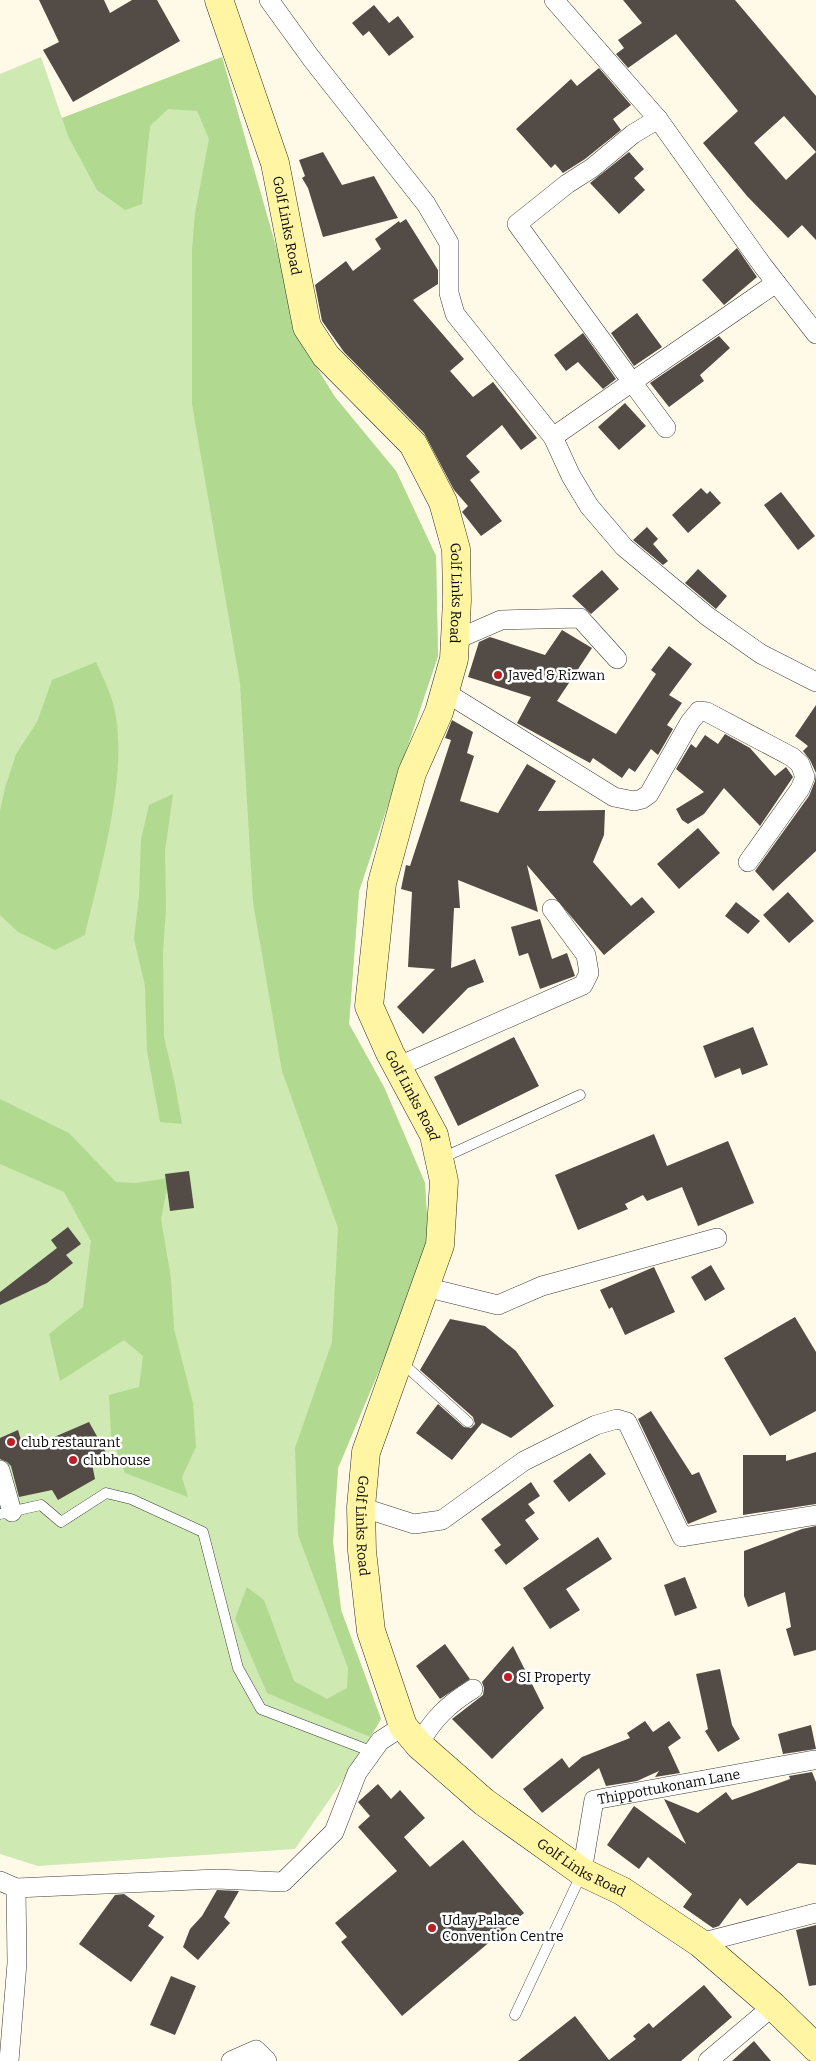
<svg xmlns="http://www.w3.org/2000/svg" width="816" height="2061" viewBox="0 0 816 2061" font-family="Bitter,serif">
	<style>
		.green { fill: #cee9b1 }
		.forest { fill: #b1da90 }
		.building { fill: #534b46; fill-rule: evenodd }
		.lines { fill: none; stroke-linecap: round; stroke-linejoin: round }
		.lane-casing { stroke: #3d3d3d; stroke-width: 11 }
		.street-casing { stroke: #3d3d3d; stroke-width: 20 }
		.secondary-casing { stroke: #2c2c2c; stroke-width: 29 }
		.lane { stroke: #fff; stroke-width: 10 }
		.street { stroke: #fff; stroke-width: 19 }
		.secondary { stroke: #fff5a2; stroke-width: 28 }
		.poi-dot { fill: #bc2026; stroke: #fff; stroke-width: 2 }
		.labels { text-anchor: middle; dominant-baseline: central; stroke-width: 5; stroke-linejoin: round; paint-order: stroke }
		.street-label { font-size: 14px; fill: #0a0a0a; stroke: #fff }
		.poi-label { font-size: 14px; fill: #0a0a0a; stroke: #fff; text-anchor: start }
	</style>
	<rect width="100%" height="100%" fill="#fffae7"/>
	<!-- green -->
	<path class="green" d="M41,57l21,61 160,-61 83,292 30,48 61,74 40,85 2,100 -79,235 -10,133 35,63 41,96 4,69 -91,216 -5,74 8,68 40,109 -24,41 -62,89 -257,17 -38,-12v-1780z"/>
	<!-- forest -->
	<path class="forest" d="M222,57l83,292 30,48 61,74 40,85 2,100 -79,235 -10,133 35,63 41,96 4,69 -91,216 -5,74 8,68 40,109 -11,18 -103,-44 -32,-74 12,-32 17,13 30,81 33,18 20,-11 1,-20 -50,-133 -3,-87 37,-106 6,-114 -56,-157 -29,-169 -13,-219 -48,-279v-154l3,-37 14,-74 -12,-28 -29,-2 -18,17 -8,78 -17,6 -28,-20 -29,-54 -6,-18z
		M96,662c5,11 11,23 15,35 22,64 -11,172 -26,238l-30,15 -37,-18 -18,-17v-104l5,-23 11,-34 21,-32 15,-42z
		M173,794l-8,57 1,57 -3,44 1,85 11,47 7,40 -22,-2 -13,-71 -2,-65 -11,-47 5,-42 2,-58 8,-34z
		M0,1099l69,34 47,49 20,1 33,-5 -8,41 10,59 3,51 19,74 3,44 -14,30 6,20 -63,-24 -14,-38 -2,-40 30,-8 4,-31 -19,-16 -64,41 -11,-47 34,-27 8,-66 -27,-49 -64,-28z"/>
	<!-- building -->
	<path class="building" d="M39,0h65l6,13 22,-13h25l23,41 -107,61 -30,-52 16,-8z
		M623,0h112l81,96v144l-14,-15 -14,13 -41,-42 -44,-53 35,-32 -62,-77 -48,34 -12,-14 8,-6 -6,-8 24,-17zM784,116l32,36 -30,28 -32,-37z
		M374,5l15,18 9,-7 16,21 -25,19 -20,-25 -6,5 -11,-13z
		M599,68l32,37 -18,14 8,11 -36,29 -22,14 -8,-9 -4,4 -35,-39 55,-50 6,7z
		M323,152l19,33 32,-9 24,42 -75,19 -15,-49 -6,-10 3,-2 -6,-16z
		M629,152l15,17 -10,9 11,12 -26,24 -29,-31z
		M406,219l32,51v14l-25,16 51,59 -14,12 23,26 20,-15 44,56 -16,12 -19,-25 -36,31 14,16 -10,8 32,41 -21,15 -19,-24 6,-6 -14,-16 -30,-57 -80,-81 -22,-31 -7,-36 31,-24 7,10 28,-22 -6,-10 24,-18 1,2z
		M737,248l20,29 -33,28 -22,-25z
		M637,313l25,34 -28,19 -23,-33z
		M583,333l33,46 -13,10 -25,-27 -12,9 -12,-16z
		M719,336l11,12 -30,27 4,6 -35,26 -19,-24z
		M625,403l21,23 -27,24 -21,-23z
		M701,488l6,6 3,-3 11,12 -33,30 -16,-18z
		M781,492l34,44 -17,14 -34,-45z
		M647,527l11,12 -5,5 15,17 -5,4 -30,-25z
		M698,569l29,27 -11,13 -31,-26z
		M602,570l17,19 -28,25 -19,-18z
		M562,630l30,18 -35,53 59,33 40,-60 -5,-4 18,-24 23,18 -23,31 13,8 -15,22 6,4 -15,26 -7,-6 -16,23 -6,-4 -7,10 -29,-20 -3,5 -73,-40 14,-26 -63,-20 11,-35 11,-5 55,18z
		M816,705v146l-43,40 -18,-20 54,-75 6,-15 1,-8 -6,-13 -7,-9 5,-5 -13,-10z
		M452,720l21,12 -6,21 7,3 -14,45 38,12 29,-49 29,17 -18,30 67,-1 -1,25 -11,27 38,44 11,-9 13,15 -51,43 -77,-90 11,47 -80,-32 2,28h-6l-3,60 24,-9 9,23 -16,6 -45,46 -26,-27 38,-38 -27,-2 4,-75 -11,-3 5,-24 4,1 41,-126 -6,-2z
		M725,734l25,14 25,28 11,-9 7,10 -33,49 -36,-38 -20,26 -16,10 -6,-4 -6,-11 28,-17 -28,-23 15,-25 5,4 9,-13 13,9z
		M698,828l22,25 -41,36 -22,-25z
		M788,892l26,29 -25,22 -26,-28z
		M736,902l24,19 -12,13 -23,-18z
		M540,919l12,40 15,-6 8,23 -35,13 -12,-36 -9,3 -8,-29z
		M753,1027l15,38 -26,10 -2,-7 -25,10 -12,-32z
		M514,1037l25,49 -81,40 -24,-49z
		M654,1134l13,32 61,-25 26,62 -56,23 -16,-39 -35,14 -4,-6 -18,9 3,5 -50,21 -23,-55z
		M189,1171l5,37 -24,3 -5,-37z
		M68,1227l13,17 -15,11 7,8 -26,20 -47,22v-13l57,-44 -6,-8z
		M711,1265l14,24 -20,12 -14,-24z
		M654,1267l21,45 -50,23 -13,-28 -3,2 -9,-19z
		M795,1317l21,35v59l-46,25 -46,-78z
		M450,1319l35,7 31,25 38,55 -43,32 -29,-15 -30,37 -36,-27 22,-29 26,23 7,1 4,-4 -2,-7 -53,-47z
		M651,1411l41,64 7,-3 18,40 -29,12 -50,-105z
		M89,1422l19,34 -16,8 3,15 -37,21 -6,-10 -33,7 -8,-31 -4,-4 -7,-3v-21l18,-8 6,20z
		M816,1452v52l-73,11v-60h43v6z
		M590,1453l16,21 -37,28 -16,-21z
		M531,1482l9,14 -12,8 7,9 -10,7 14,19 -33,26 -12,-15 7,-5 -20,-26z
		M816,1526v124l-22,6 -8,-27 5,-2 -6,-35 -37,15 -4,-11v-45l58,-22z
		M598,1537l14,22 -46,30 14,21 -30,19 -27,-41z
		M685,1577l12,31 -22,8 -11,-31z
		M445,1644l25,35 -30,20 -24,-33z
		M513,1646l31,62 -52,51 -40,-40 31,-24 1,-7 -2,-6z
		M720,1669l12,56 8,14 -22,13 -13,-21 3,-2 -12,-55z
		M645,1721l8,11 16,-11 12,17 -13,9 12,26 -25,4 4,-6 -22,10 -31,5 -7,-18 -57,45 -19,-24 39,-31 7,10 13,-11 48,-19 -3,-5z
		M811,1725l5,24 -33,5 -5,-20z
		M812,1772l4,10v83l-18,-2 -51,43 -7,-8 -21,28 -6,2 -30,-21 9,-13 -44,-37 -9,12 -32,-24 27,-39 52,38 -22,-45 34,14 28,-21 6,8 58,-21 -1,-3z
		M378,1784l13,15 9,-9 25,28 -21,19 26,30 33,-27 61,73 -122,103 -61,-74 6,-5 -12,-14 62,-52 -39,-44 12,-11 -12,-14z
		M217,1890l22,1 -15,26 6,6 -32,37 -15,-13 7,-18 12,-13z
		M124,1894l31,22 -7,10 16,11 -33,45 -52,-38 36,-49z
		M816,1925v60l-7,1 -13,-56z
		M171,1976l25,10 -21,49 -25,-10z
		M704,1985l28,32 -51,44h-163l57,-45 34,44 27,-21 -3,-3 16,-13 4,5z
		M754,2041l17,20h-39z"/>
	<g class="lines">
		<!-- lane casing -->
		<g class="lane-casing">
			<path id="lane" d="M440,1159l140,-64
				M400,1361l68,61
				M0,1514l41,-9 20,17 45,-29 25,6 72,33 35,136 23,41 112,43
				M515,2015l67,-142"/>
		</g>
		<!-- street casing -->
		<g class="street-casing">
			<g id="street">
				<path d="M269,0l42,58 115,146 23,39v50l6,21 98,123 18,39 18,30 35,41 83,69 54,38 55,28"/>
				<path d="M554,0l104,119 105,147 53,68"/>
				<path d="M666,428l-34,-46 144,-99"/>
				<path d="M553,437l79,-55 -115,-158 50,-40 25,-16 41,-34 25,-15"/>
				<path d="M455,640l46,-20 79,-2 37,41"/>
				<path d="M445,692l169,105 20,4 8,-2 7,-5 41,-72 9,-11 8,1 85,45 8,7 5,13 -5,12 -52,73"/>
				<path d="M397,1067l186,-82 6,-12 -3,-18 -34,-46"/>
				<path d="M425,1287l73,18 44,-19 175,-48"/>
				<path d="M0,1470l12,42"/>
				<path d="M361,1507l53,17 28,-4 82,-59 72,-36 21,-6 10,3 55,115 134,-22"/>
				<path d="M419,1745c13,-26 31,-42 54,-56"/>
				<path id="s1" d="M582,1872l12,-72 220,-40"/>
				<path d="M0,1881l16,7 201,-9 66,3 51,-50 23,-59 23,-32 23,-15"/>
				<path d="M700,1943l116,-30"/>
				<path d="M9,2061l8,-98 -1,-75"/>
				<path d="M231,2061l25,-11 11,11"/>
				<path d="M708,2061l65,-55"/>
			</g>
		</g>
		<!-- secondary casing -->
		<g class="secondary-casing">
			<g id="secondary">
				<path id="s2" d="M219,0l56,163 32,164 19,29 87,88 30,58 13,47 1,51 -3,59 -15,53 -27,61 -30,110 -13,123 21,47 44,82 10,46 -4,64 -74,207 -5,55 1,44 9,80 32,95 16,19 65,57 98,70 40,19 78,52 73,63 43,42"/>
			</g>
		</g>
		<!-- lane -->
		<use href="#lane" class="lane"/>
		<!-- street -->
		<use href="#street" class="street"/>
		<!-- secondary -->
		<use href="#secondary" class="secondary"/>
	</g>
	<!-- markers -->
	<g class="poi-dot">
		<circle cx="498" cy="675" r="5"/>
		<circle cx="11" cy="1442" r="5"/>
		<circle cx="73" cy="1460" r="5"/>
		<circle cx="508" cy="1677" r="5"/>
		<circle cx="432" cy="1928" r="5"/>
	</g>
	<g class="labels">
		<!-- street labels -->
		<g class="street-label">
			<text stroke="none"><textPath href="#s2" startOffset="236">Golf Links Road</textPath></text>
			<text stroke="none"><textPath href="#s2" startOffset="656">Golf Links Road</textPath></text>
			<text stroke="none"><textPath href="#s2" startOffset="1181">Golf Links Road</textPath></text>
			<text stroke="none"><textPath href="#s2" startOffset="1631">Golf Links Road</textPath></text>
			<text stroke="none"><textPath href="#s1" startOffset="149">Thippottukonam Lane</textPath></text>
			<text stroke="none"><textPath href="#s2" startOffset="2066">Golf Links Road</textPath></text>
		</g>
		<!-- poi labels -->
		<g class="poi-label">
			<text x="508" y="675">Javed &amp; Rizwan</text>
			<text x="21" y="1442">club restaurant</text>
			<text x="83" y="1460">clubhouse</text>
			<text x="518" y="1677">SI Property</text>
			<text x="442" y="1920">Uday Palace<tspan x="442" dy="16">Convention Centre</tspan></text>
		</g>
	</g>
</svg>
